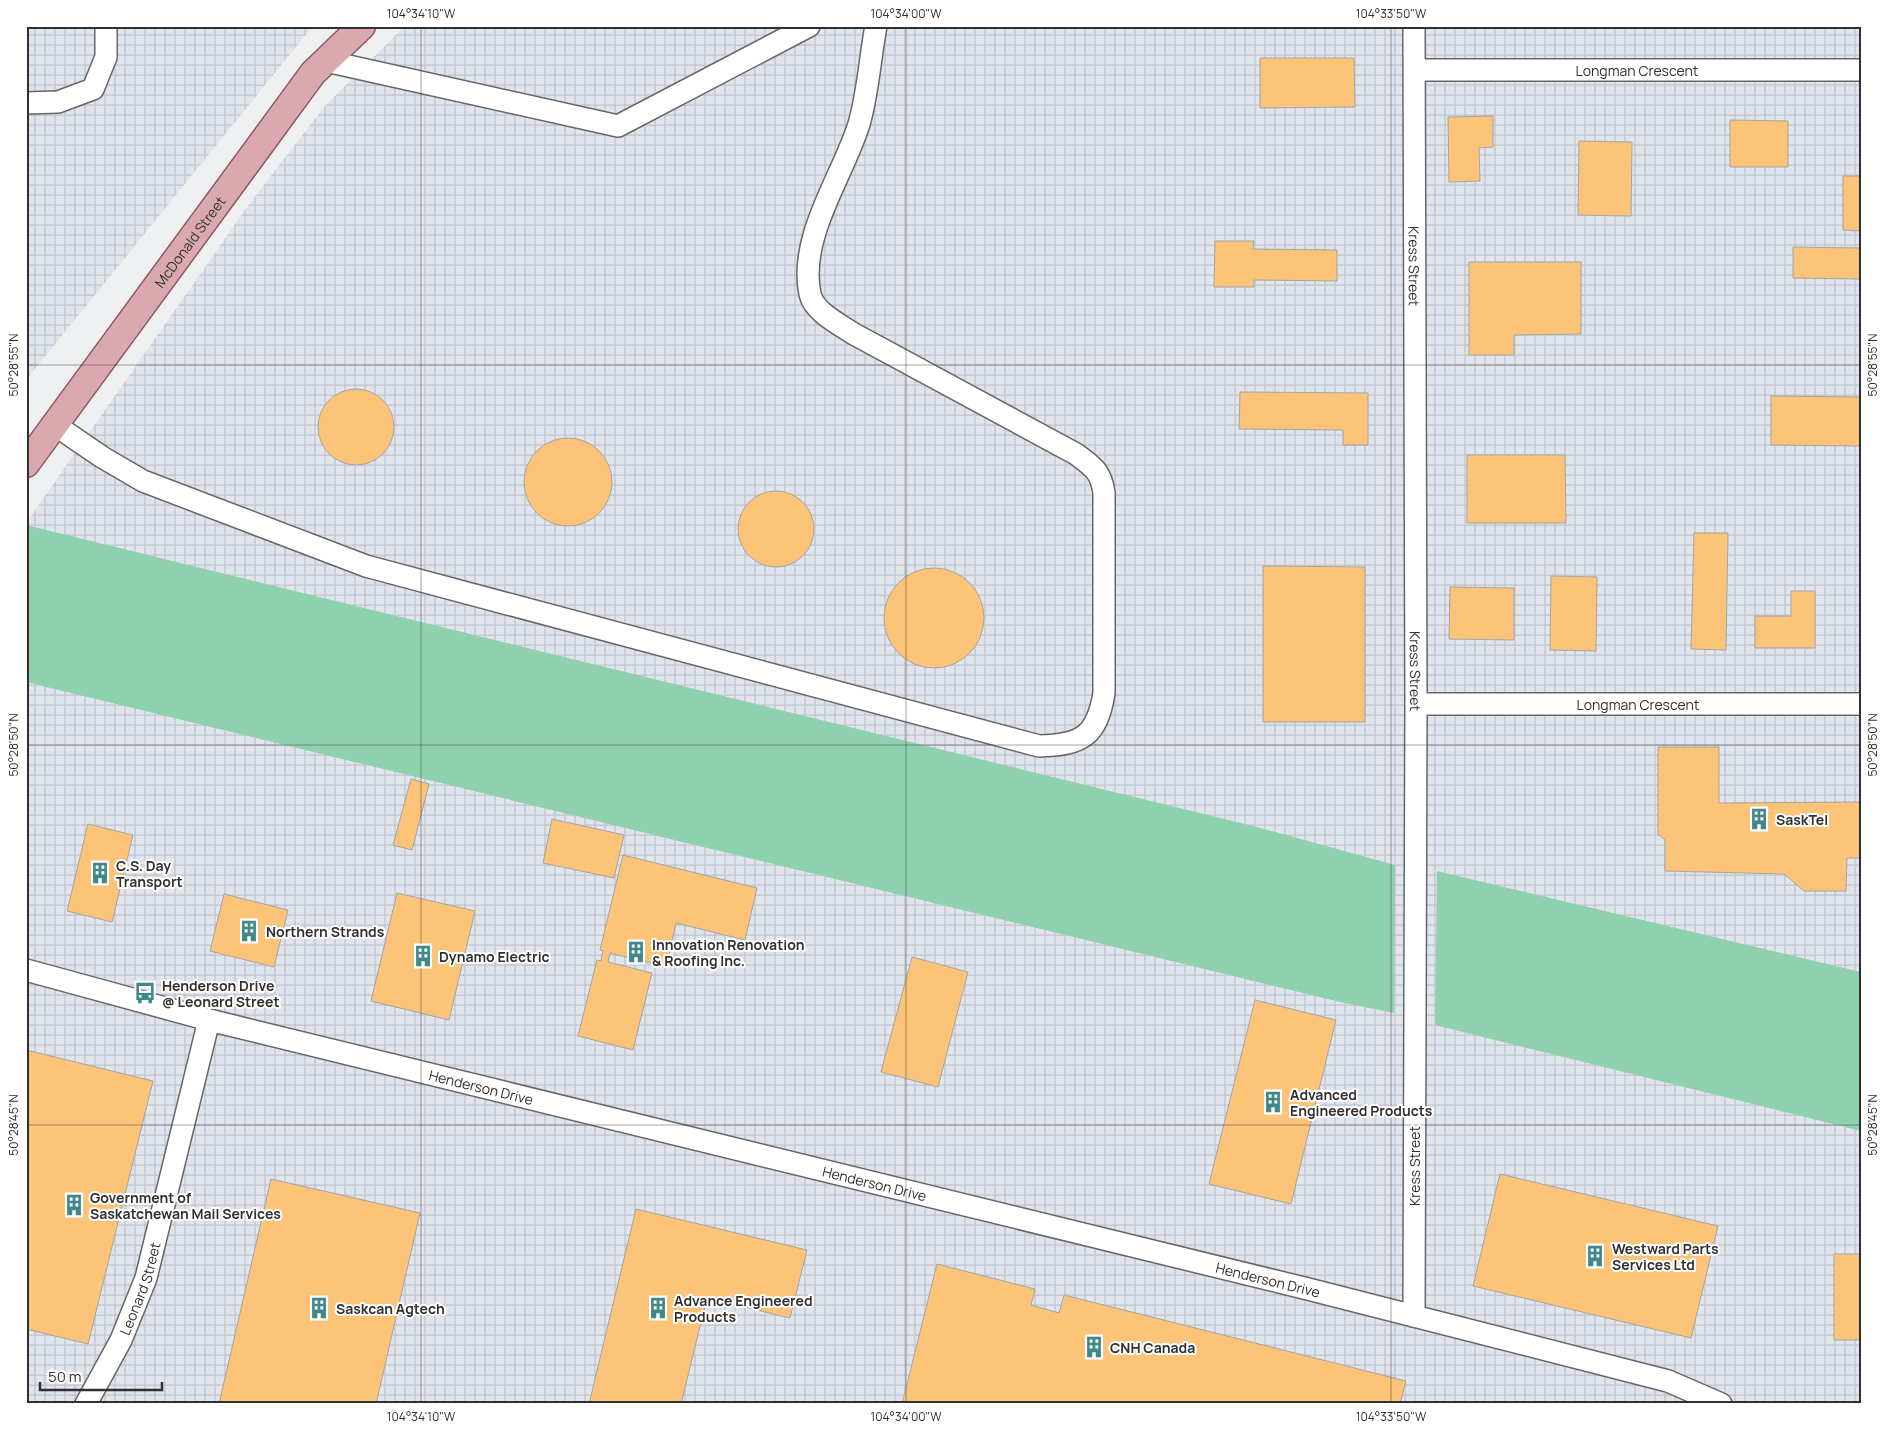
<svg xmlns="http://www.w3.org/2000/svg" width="1887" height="1430" viewBox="0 0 1887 1430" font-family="Manrope,sans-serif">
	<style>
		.industrial { fill: url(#industrial-grid) }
		.green { fill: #8fd1af }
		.building { fill: #fbc478; stroke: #a6a4a2 }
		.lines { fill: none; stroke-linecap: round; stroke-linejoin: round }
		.minor-casing { stroke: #656668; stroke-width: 24 }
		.major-casing { stroke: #8f5960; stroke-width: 29 }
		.minor { stroke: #fff; stroke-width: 21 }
		.major { stroke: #daa9af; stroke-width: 26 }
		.ticks { fill: none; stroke: #303031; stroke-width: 1; stroke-opacity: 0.45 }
		.labels { text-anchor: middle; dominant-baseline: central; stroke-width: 4; stroke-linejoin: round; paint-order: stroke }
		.street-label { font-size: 14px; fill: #303031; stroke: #fff }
		.poi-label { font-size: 14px; font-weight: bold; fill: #303031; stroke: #fff; text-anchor: start }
		.neatline { fill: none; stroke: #303031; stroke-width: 2 }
		.ticks-label { font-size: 12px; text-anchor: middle; fill: #303031 }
	</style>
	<defs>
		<pattern id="industrial-grid" width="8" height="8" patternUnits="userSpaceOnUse" patternTransform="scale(1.25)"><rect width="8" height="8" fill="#dfe4ed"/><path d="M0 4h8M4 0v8" fill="none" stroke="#c0c4cc"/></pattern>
	</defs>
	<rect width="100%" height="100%" fill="#eff0f2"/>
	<!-- industrial -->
	<path class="industrial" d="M26,26h287l-287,354z
		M405,26h1456v1378h-1835v-881l226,-323 73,-94z"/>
	<!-- green -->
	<path class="green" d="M26,525l1231,302 138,38 -1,148 -54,-11 -1314,-320z
		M1437,871l424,101v159l-426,-106z"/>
	<!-- building -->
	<path class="building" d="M1260,58h94l1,49 -95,1z
		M1493,116v31l-14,1 1,33 -31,1 -1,-65z
		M1730,120l58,1v46h-58z
		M1579,141l53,1 -1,74 -53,-1z
		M1843,176h18v55l-18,-1z
		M1215,241h39l-1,8 84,1v31l-83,-1v7h-40z
		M1793,247l68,1v31l-68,-1z
		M1469,262h112v72l-67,1v20h-45z
		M318 427a38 38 0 1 1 76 0a38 38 0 1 1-76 0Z
		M1240,392l128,1v52h-25v-15l-104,-1z
		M1771,396l90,1v49l-90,-1z
		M524 482a44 44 0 1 1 88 0a44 44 0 1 1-88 0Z
		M1467,455h98l1,68h-99z
		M738 529a38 38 0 1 1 76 0a38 38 0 1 1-76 0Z
		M1694,533h34l-2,117 -35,-1z
		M1263,566l102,1v155h-102z
		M884 618a50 50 0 1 1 100 0a50 50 0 1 1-100 0Z
		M1551,576l46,1 -1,74 -46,-1z
		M1450,587l64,1v52l-65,-1z
		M1791,591h24v57h-60v-32h36z
		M1658,747h61v56l142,-1v56h-14l-1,33h-42l-20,-17 -119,-3v-31l-7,-6z
		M411,779l18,5 -17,66 -19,-5z
		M552,819l72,16 -10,43 -71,-15z
		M88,824l45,11 -21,87 -45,-11z
		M623,855l134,33 -12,52 -69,-17 -10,44 -56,-14 -2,9 44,11 -19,77 -55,-14 19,-76 4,1 2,-10 -3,-1z
		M397,893l78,18 -26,109 -78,-19z
		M224,894l64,16 -14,57 -64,-16z
		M912,957l56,15 -30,115 -57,-15z
		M1255,1000l81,20 -45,184 -82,-20z
		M26,1050l127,31 -65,263 -62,-15z
		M1500,1174l218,52 -27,112 -218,-52z
		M271,1179l149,34 -44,191h-157z
		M636,1209l171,41 -17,68 -83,-20 -26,106h-92z
		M1834,1254h27v86h-27z
		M937,1264l98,25 -4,16 28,8 5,-18 342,86 -6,23h-498z"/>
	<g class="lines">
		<!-- minor casing -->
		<g class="minor-casing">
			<g id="minor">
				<path id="s1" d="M1414,26l2,678 -2,612"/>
				<path d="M326,61l292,65 191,-100"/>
				<path id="s2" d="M1415,70h446"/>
				<path d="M26,103l32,-1 35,-13 13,-32v-31"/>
				<path d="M55,425l47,32 41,24 223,85 673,180c43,-1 58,-10 65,-53v-200c-3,-22 -11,-26 -28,-39l-222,-120c-15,-10 -40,-22 -44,-40 -12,-57 33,-118 49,-170 9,-31 11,-66 17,-98"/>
				<path id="s3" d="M1416,704h445"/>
				<path id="s4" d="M26,970l183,50 1099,269 360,92 53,23"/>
				<path id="s5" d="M86,1404l35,-64 25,-62 63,-258"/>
			</g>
		</g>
		<!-- major casing -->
		<g class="major-casing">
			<g id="major">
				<path id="s6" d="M26,464l287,-391 49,-47"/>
			</g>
		</g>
		<!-- minor -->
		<use href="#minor" class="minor"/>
		<!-- major -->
		<use href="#major" class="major"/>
	</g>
	<!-- ticks -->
	<path class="ticks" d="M421,26v1378M906,26v1378M1391,26v1378M26,365h1835M26,745h1835M26,1125h1835"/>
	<!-- icons -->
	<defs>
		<g id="building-bare" transform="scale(1.725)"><path d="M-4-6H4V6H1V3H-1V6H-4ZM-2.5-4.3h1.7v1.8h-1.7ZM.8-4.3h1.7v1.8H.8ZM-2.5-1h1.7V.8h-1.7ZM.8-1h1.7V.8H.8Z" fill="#3f8889" stroke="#fff" stroke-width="2.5" paint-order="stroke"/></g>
		<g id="bus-bare" transform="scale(1.725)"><path d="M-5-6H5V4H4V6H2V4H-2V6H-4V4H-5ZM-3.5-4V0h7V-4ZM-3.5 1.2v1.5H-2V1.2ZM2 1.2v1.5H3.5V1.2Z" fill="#3f8889" stroke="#fff" stroke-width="2.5" paint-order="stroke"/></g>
	</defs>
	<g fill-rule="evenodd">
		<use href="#building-bare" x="1759" y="819"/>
		<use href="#building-bare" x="100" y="873"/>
		<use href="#building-bare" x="249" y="931"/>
		<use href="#building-bare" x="636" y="952"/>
		<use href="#building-bare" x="423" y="956"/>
		<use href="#bus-bare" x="145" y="993"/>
		<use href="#building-bare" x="1273" y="1102"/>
		<use href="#building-bare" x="74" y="1205"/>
		<use href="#building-bare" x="1595" y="1256"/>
		<use href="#building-bare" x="319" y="1308"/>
		<use href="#building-bare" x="658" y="1308"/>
		<use href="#building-bare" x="1094" y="1347"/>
	</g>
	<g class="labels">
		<!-- street labels -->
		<g class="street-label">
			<text stroke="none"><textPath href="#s2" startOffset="222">Longman Crescent</textPath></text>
			<text stroke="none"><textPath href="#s6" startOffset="276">McDonald Street</textPath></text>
			<text stroke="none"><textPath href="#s1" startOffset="240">Kress Street</textPath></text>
			<text stroke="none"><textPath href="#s1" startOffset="645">Kress Street</textPath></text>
			<text stroke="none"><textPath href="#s3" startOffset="222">Longman Crescent</textPath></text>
			<text stroke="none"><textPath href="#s4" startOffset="470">Henderson Drive</textPath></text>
			<text transform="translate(1414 1166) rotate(-90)">Kress Street</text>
			<text stroke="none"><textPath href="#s4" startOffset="875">Henderson Drive</textPath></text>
			<text stroke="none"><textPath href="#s4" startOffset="1280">Henderson Drive</textPath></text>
			<text stroke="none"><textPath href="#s5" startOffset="128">Leonard Street</textPath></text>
		</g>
		<!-- poi labels -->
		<g class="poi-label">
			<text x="1776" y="819">SaskTel</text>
			<text x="116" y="865">C.S. Day<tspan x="116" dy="16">Transport</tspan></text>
			<text x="266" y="931">Northern Strands</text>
			<text x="652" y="944">Innovation Renovation<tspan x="652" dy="16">&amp; Roofing Inc.</tspan></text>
			<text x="439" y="956">Dynamo Electric</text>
			<text x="162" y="985">Henderson Drive<tspan x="162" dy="16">@ Leonard Street</tspan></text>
			<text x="1290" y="1094">Advanced<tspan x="1290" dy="16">Engineered Products</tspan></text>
			<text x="90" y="1197">Government of<tspan x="90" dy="16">Saskatchewan Mail Services</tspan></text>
			<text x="1612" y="1248">Westward Parts<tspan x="1612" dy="16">Services Ltd</tspan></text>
			<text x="674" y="1300">Advance Engineered<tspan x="674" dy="16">Products</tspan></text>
			<text x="336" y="1308">Saskcan Agtech</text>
			<text x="1110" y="1347">CNH Canada</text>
		</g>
	</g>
	<!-- border -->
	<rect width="1887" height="1430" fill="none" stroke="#ffffff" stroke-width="55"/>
	<!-- scale -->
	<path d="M40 1382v8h122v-8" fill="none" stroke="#303031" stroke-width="2.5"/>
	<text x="48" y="1382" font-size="15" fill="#303031" stroke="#ffffff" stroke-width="4" paint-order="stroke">50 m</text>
	<rect x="28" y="28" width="1832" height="1374" class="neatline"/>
	<g class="ticks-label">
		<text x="421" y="18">104°34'10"W</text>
		<text x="906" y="18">104°34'00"W</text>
		<text x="1391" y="18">104°33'50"W</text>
		<text transform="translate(14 365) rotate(-90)" y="4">50°28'55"N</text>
		<text transform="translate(1873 365) rotate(-90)" y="4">50°28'55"N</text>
		<text transform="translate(14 745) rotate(-90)" y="4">50°28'50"N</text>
		<text transform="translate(1873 745) rotate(-90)" y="4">50°28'50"N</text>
		<text transform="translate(14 1125) rotate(-90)" y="4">50°28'45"N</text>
		<text transform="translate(1873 1125) rotate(-90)" y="4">50°28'45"N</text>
		<text x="421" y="1421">104°34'10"W</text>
		<text x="906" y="1421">104°34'00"W</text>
		<text x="1391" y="1421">104°33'50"W</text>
	</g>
</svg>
